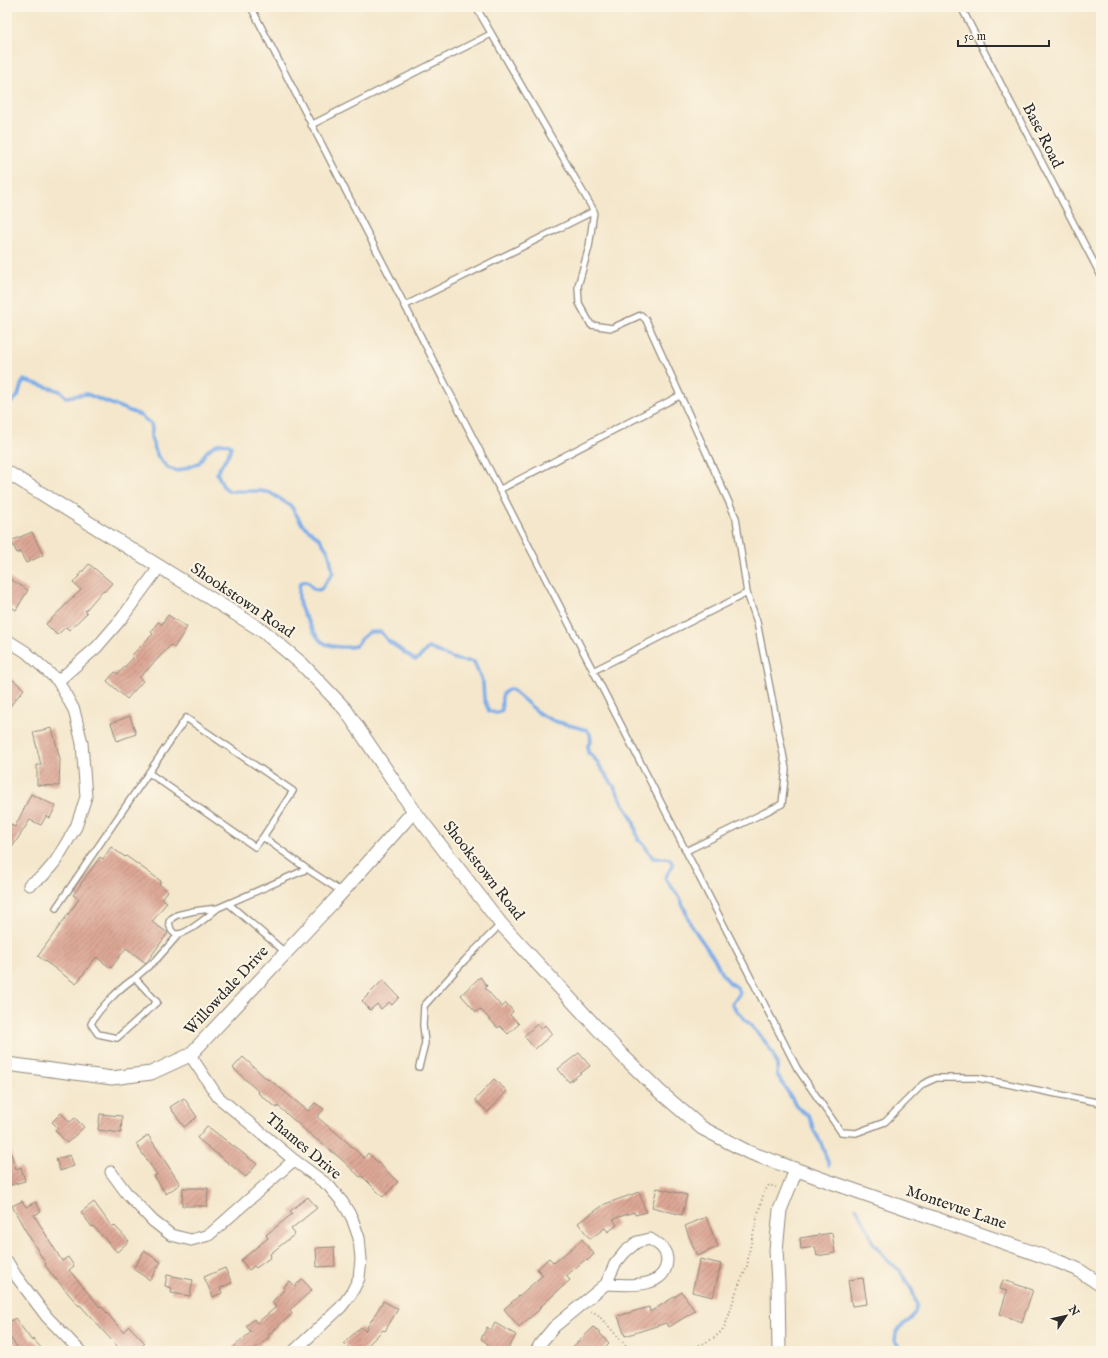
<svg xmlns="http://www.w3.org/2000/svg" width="1108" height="1358" viewBox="0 0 1108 1358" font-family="'IM FELL English',serif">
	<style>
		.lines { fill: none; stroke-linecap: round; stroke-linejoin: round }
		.stream { stroke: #7eaee9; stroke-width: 3.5 }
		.building { fill: url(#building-hatch) }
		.service-casing { stroke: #90897c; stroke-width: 8 }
		.minor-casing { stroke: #90897c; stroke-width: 13 }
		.tertiary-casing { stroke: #90897c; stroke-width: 15 }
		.path { stroke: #90897c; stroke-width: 2; stroke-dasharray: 1 3; stroke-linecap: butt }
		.service { stroke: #fff; stroke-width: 5.5 }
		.minor { stroke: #fff; stroke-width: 11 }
		.tertiary { stroke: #fff; stroke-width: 13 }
		.labels { text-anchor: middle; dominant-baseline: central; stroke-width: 4; stroke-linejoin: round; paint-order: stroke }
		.street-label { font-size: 16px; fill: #2b2b2b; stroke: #fcf5e5 }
	</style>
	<defs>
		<pattern id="building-hatch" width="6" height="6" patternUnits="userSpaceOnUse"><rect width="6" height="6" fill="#dda796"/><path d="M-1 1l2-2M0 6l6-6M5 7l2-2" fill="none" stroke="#b3887b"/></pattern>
	</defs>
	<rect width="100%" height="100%" fill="#fcf5e5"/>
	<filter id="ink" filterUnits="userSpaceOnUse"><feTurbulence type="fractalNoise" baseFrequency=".025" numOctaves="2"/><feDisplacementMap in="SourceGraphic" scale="8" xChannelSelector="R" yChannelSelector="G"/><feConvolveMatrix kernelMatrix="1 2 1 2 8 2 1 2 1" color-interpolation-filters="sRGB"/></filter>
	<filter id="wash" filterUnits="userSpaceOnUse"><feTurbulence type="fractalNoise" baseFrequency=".012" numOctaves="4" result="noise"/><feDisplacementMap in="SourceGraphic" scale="16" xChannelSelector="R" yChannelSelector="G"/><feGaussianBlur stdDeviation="0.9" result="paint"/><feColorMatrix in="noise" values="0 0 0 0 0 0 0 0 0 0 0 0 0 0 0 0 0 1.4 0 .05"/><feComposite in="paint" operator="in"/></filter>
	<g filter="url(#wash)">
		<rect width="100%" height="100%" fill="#f4e7cc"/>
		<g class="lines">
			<!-- stream -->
			<path class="stream" d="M7,405l3,-1 8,-8 3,-11 3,-5 36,11 6,6 20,-3 54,21 11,9 1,4 -1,10 7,19 10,11 10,3 21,-8c6,-11 18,-26 32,-17l-1,5 -13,22 6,13 6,5h29l11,1 22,14 11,18 18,15 9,14 4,20 -13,17 -7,-1 -4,-6 -4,-2 -5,2c-1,6 -2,15 0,22 1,6 16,31 20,35 8,8 26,8 36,6l5,-7 8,-7h12l6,8 28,20 4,-2 9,-10c10,3 18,8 27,11 7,3 13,1 19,3l9,21 1,16 5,12 7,2 6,-3c0,-10 -3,-18 9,-21l29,25 14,7 33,9 3,4 1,7 -3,4v8l4,2 21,30 20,35 5,19 6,6 9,13c8,1 9,-1 17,1l3,6 -8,13 15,20 11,27 23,33 8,16 9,10 6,3 3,6 -6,8 -2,4c14,18 50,45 45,70l19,30 7,7 5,3 3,5 2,9 8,14 8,22
				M856,1207l12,22 4,12 14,18 13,11 13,20 5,15 -2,7 -4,7 -11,8 -4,6 -1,8 7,10"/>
		</g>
		<g id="blocks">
			<!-- building -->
			<path class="building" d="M32,532l11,23 -17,8 -6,-11 -3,1 -6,-12z
				M89,564l23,19 -8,9 -1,-2 -18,21 2,2 -18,17 -3,-3 -9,8 -11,-11 35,-34 -8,-7z
				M7,577l21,13 -12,20 -9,-6z
				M168,615l19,12 -13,21 -3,-3 -32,33 4,3 -16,18 -20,-18 8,-9 3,2 15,-16 -2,-2 22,-22 -2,-2 7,-10 4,2z
				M7,675l17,14 -17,21z
				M130,716l6,18 -19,7 -6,-18z
				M52,728l8,31 -1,27 -22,-1v-20h4l-8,-33z
				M31,794l25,12 -6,12 -4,-2 -5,9 -11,-5 -23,35v-33l8,5z
				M111,847l14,10 1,-1 35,25 -2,3 9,7 -6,8 5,3 -15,20 16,11 -22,30 -20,-15 -15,20 -15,-11 -20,27 -38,-28 41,-57 -6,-4 27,-38 3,2z
				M480,977l7,9 -2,2 17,19 4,-4 7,8 -3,4 9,9 -11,10 -8,-8 -2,2 -18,-19 -4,3 -15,-17z
				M383,980l16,17 -7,8 -3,-3 -8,7 -4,-5 -7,6 -8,-9z
				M537,1024l4,5 4,-4 7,9 -17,15 -11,-13z
				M579,1053l11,13 -21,16 -11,-13z
				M243,1057l25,23 1,-1 39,32 7,-8 9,6 -7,8 29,24 18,17 4,-5 30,29 -15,15 -21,-21 -2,1 -20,-19 -34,-27 -28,-25 -1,2 -19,-15 1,-1 -26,-24z
				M494,1079l13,12 -19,21 -13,-12z
				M184,1098l13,19 -13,10 -14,-20z
				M61,1113l9,9 5,-4 9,9 -17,16 -12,-13 3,-2 -6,-6z
				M100,1114l22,2 -1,17 -23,-3z
				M207,1126l50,38 -11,13 -49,-39z
				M148,1135l32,49 -14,10 -12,-18 3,-1 -21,-31z
				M7,1147h2l7,22 5,-2 4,14 -18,5z
				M70,1155l4,11 -14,5 -4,-12z
				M183,1188h25l-1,18h-25z
				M657,1188l30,7 -5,20 -30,-8z
				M639,1192l7,20 -11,3 -1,-3 -21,7 4,6 -9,7 -3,-4 -15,11 -12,-16 27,-19z
				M308,1197l9,11 -26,21 4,5 -25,20 1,3 -15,11 -2,-2 -5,4 -8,-10 27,-22 -2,-3 26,-21 -2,-3z
				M22,1201l4,6 10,-5 5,10 -7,3 28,46 6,-4 6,9 -5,4 31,37 1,-1 22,26 6,-6 16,17 -8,8h-15l-18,-19 -24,-27 -1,1 -23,-27v1l-11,-15 1,-1 -22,-36 -12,-22z
				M94,1202l18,25 2,-2 15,16 -12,11 -24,-26 -1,1 -11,-15z
				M706,1217l12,30 -21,9 -12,-30z
				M832,1233l3,20 -18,3 -2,-9 -14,2 -1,-11z
				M582,1239l12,15 -7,7 -1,-2 -20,17 4,4 -31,28 1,1 -21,18 -15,-18 39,-34 -6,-6 12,-11 5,5z
				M334,1247l1,19 -18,1 -1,-19z
				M144,1251l17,11 -11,18 -17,-11z
				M700,1259l21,5 -8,33 -21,-5z
				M225,1268l7,15 -12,5 2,5 -9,4 -9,-20z
				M167,1275l26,5 -3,16 -19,-3 1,-5 -7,-2z
				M863,1278l4,26 -15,2 -4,-26z
				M302,1279l10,11 -22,20 2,4 -24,21 1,2 -17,14h-23l22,-19 -5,-6 8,-7 3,4 19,-16 -4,-5 13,-13 -2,-1 7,-7 5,5z
				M1003,1280l30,10 -11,32 -22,-8 7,-23 -7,-2z
				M682,1292l13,19 -26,16 -3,-4 -41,13 -7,-20 31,-9 1,5z
				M383,1301l15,8 -13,22 -2,-1 -21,21h-10l-8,-8 17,-16 4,4z
				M15,1318l17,23 1,-2 11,12h-24l-13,-18v-9z
				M495,1323l21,12 -9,16h-23l4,-7 -7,-5 6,-12 4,3z
				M594,1327l15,16 -8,8h-33z"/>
		</g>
	</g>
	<g filter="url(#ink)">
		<use href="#blocks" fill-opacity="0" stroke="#90897c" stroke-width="1"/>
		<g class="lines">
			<!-- service casing -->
			<g class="service-casing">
				<path id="service" d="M251,7l399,774 147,287 44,64 15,1 29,-11 38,-38 13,-6h42l123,25
					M476,7l118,204 -5,36 -11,39 1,17 12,22 21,3 29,-13 5,5 90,198 11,75 10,29 29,147 -4,35 -96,47
					M961,7l140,269
					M311,125l180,-91
					M404,306l190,-95
					M499,490l180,-94
					M593,671l154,-78
					M149,773l106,74 8,-10
					M229,904l57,49
					M56,908l130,-190 107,73 -30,46 44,32
					M218,908c-8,6 -34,31 -44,25 -4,-2 -4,-7 -5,-11l3,-4 5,-3 17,-4 24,-3 89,-39 35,23
					M135,978c-13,8 -38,32 -44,46l7,10 19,4 40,-36 -22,-24 22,-19 22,-25
					M419,1067l6,-24 -2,-18 1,-19 41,-46 36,-36"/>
			</g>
			<!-- minor casing -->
			<g class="minor-casing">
				<path id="minor" d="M7,640l19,12 32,29 16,29 8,33 4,54 -10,30 -21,35 -12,14 -14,9
					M58,681l39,-34 25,-29 38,-52
					M190,1055l28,42 76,63 35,26 14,17 9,15 7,20 2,21 -2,19 -8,16 -10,13 -47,44
					M111,1172l17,23 25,26 18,14 20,5 18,-5 85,-75
					M7,1261l9,15 31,41 33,34
					M536,1351l4,-7 14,-17 52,-43 9,-20 10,-12 12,-10 13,-3c8,5 16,9 17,20 0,31 -40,26 -61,25"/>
			</g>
			<!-- tertiary casing -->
			<g class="tertiary-casing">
				<path id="tertiary" d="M7,472l256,159 39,33 43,45 69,102 87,113 121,131 37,36 43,37 46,24 74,27 235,82 20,8 24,16
					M7,1064l105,14 39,-5 39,-18 144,-154 80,-90
					M779,1351l-1,-68 -2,-33 4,-40 16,-40"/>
			</g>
			<!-- path -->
			<path class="path" d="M591,1311l7,4 33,36
				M680,1351c16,-4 40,-11 46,-28 5,-12 7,-24 12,-36 4,-11 11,-19 10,-31l11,-46 5,-18 5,-7 7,2"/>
			<!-- service -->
			<use href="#service" class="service"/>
			<!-- minor -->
			<use href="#minor" class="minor"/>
			<!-- tertiary -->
			<use href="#tertiary" class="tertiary"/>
		</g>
	</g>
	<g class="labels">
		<!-- street labels -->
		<g class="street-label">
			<text transform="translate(1042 136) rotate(63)">Base Road</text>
			<text transform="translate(242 601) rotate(34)">Shookstown Road</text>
			<text transform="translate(483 871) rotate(52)">Shookstown Road</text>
			<text transform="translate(227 991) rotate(-47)">Willowdale Drive</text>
			<text transform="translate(303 1147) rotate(40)">Thames Drive</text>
			<text transform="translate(956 1208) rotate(19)">Montevue Lane</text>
		</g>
	</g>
	<!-- margin -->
	<rect width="1108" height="1358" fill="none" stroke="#fcf5e5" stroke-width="24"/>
	<!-- north arrow -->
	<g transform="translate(1066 1316) rotate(56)" stroke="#fcf5e5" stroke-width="3" paint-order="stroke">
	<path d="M0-3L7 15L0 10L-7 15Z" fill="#2b2b2b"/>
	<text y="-6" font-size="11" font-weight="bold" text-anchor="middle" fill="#2b2b2b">N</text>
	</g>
	<!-- scale -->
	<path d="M958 40v6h91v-6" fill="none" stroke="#2b2b2b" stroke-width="2"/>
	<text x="964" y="40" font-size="12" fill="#2b2b2b" stroke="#fcf5e5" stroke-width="3" paint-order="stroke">50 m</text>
</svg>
